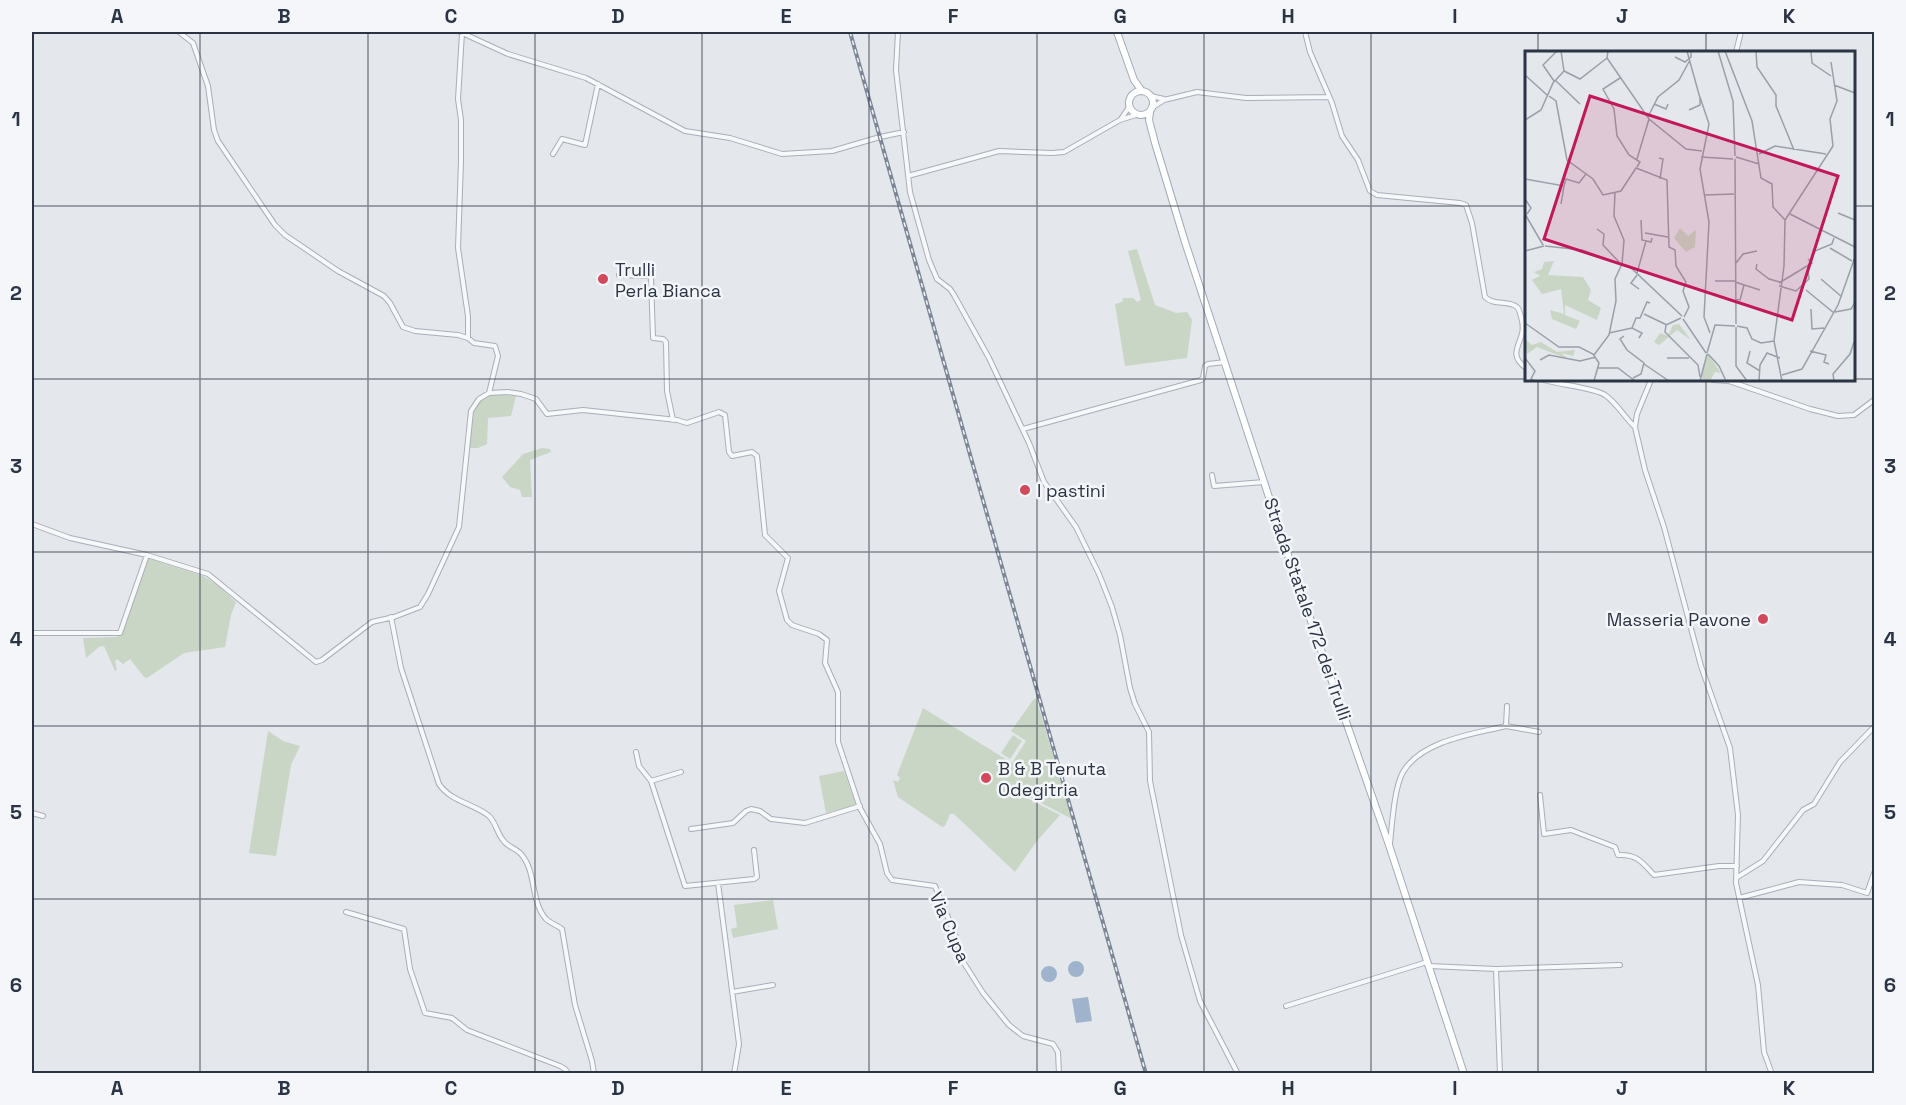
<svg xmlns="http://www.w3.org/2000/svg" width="1906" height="1105" viewBox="0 0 1906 1105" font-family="'Space Grotesk',sans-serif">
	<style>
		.green { fill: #c9d6c5 }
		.water { fill: #9fb4cc }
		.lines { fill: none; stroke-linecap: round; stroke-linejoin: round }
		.minor-casing { stroke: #a9aeb7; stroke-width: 6 }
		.primary-casing { stroke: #a3abb8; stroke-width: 8 }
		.minor { stroke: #f7f8fa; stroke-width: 4 }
		.primary { stroke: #fff; stroke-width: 6 }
		.rail-casing { stroke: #7d8696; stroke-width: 4 }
		.rail { stroke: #f4f6f9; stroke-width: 1.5; stroke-dasharray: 4.5; stroke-linecap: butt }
		.grid { fill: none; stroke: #2b3445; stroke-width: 1.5; stroke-opacity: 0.55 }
		.poi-dot { fill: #d1495b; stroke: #f4f6f9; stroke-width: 2 }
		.labels { text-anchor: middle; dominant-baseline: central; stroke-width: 5; stroke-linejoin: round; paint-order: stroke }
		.poi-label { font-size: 18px; fill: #2b3445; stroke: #f4f6f9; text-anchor: start }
		.street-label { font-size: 18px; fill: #2b3445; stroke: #f4f6f9 }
		.inset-road { fill: none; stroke: #9a9fa9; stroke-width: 1.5 }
		.view { fill: #c2185b; fill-opacity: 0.15; stroke: #c2185b; stroke-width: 3 }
		.inset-edge { fill: none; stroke: #2b3445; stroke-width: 3 }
		.neatline { fill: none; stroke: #2b3445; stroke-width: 2 }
		.grid-label { font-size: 20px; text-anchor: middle; font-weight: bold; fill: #2b3445 }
	</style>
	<rect width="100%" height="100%" fill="#e4e7ec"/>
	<!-- green -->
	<path class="green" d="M1137,249l18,56 21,8 11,-1 5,8 -5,38 -62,8 -10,-62 7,-2 1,-4h10l4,4 4,-2 -13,-49z
		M493,394l23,2 -5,20 -23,2 -1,26 -9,4h-9l6,-44z
		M542,448l8,1 1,3 -21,8 2,37h-10l-2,-7 -10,-3 -8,-10 21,-23z
		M147,558l56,18 13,8 20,18 -5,13 -6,32 -41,6 -37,25 -3,-1 -14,-18 -7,5 -6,-5 -2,2 2,9 -2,1 -11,-25 -5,1 -13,11 -3,-20 35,-1z
		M1036,698l36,121 -56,-29 -1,2 45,23 -23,26 -22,31 -61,-58h-4l-5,12 -3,1 -44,-30 -5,-17 5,2 2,-4 -3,-3 26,-67 89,55 14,-22 -15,-10 22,-31z
		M268,731l15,10 17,5 -9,19 -15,91 -27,-3z
		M1013,735l9,6 -12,18 -9,-6z
		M844,771l12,34 -30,8 -7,-37z
		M773,900l5,29 -45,9 -2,-9 6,-2 -3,-22z"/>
	<!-- water -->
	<path class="water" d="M1068 969a8 8 0 1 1 16 0a8 8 0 1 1-16 0Z
		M1041 974a8 8 0 1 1 16 0a8 8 0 1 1-16 0Z
		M1088,997l4,24 -16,2 -4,-24z"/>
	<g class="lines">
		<!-- minor casing -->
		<g class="minor-casing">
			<path id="minor" d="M179,32l14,11 15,43 6,44 4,11 57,84 10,10 53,36 46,25 6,7 13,24 12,4 43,4 10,3 6,5 21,3 3,10 -9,37
				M460,32l48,22 78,24 99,53 45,7 52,16 50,-3 48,-14 24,-5
				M898,32l-2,38 14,122 19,68 8,19 13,10 4,6 35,63 40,85 15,39 32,45 23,47 13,33 8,28 10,53 5,16 14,28 1,49 31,154 19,66 38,73
				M1305,32l5,20 22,51 10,33 16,24 12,31 7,4 83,8 6,2 6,18 13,74c9,9 23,3 32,10 3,3 4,10 5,14 5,21 -18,31 4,47
				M462,33l-4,66 3,21v41l-3,87 10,68v22
				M1736,52l5,-20
				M1151,96l13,3
				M1153,107l11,-7 33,-8 49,6 83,-1
				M1121,119l8,-12
				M553,154l9,-15 23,6 13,-61
				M908,176l91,-25 53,2 12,-1 56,-32 16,-5
				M619,275l30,1 2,1 2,61 10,1 3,3 1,49 6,29
				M1544,380c16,5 51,8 61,15 12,8 19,22 30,32
				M1651,380l-14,34 -2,13 10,43 19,57 37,139 29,82 8,67 -2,68 22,102 6,67 8,22
				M1713,380l16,1 81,28 28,7 16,-1 20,-15
				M1023,429l178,-49 2,-2 2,-12 3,-2 17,-2
				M1212,475l2,11 50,-4
				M32,524l38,14 77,17 61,19 108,88 6,-2 50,-38 22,-5 26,-10 8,-13 31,-67 12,-116 8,-12 10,-6 19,-1 13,2 15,5 11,15 36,-4 94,10 10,3 32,-11 6,3 4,37 3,4 20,-4 5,4 8,79 23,23 -9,33 8,29 5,5 27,9 8,6 -2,23 13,29v50l22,66 20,36 7,29 5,7 43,6 21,51 6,23 21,33 26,32 14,11 30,8 5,8 1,22
				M391,617l10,51 38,116c12,18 34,19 50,32 7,7 8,17 14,24 4,7 13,8 18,14 16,18 9,47 25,65 4,4 11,6 16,10l13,76 17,56 2,13
				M32,633h88l27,-78
				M1506,726l33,6
				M636,752l3,14 12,15 34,105 69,-7 3,-2 -3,-27
				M651,781l30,-9
				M1540,795l4,39 27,-4 44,17 3,8c19,-1 24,7 36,20l65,-9h18
				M32,813l11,3
				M691,829l42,-6 13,-12 5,-2 9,2 11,8 34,4 55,-17
				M1390,844c2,-19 4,-56 13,-72 19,-32 71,-38 103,-46l1,-20
				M1736,878l27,-17 40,-51 11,-6 26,-42 34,-35
				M718,883l21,161 -5,30
				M1739,898l60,-16 43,3 25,8 7,-20
				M346,912l58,17 6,40 15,44 27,5 15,12 93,36 5,3 4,5
				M1429,966l67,3 124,-4
				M1496,969l4,105
				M732,992l41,-7
				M1286,1006l141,-44"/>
		</g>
		<!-- primary casing -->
		<g class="primary-casing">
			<path id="primary" d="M1117,32l17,48 8,11
				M1129 103a12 12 0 1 1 24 0a12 12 0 1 1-24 0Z
				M1150,112l-1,8 6,23 30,99 104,316 100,287 75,229"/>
		</g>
		<!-- minor -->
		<use href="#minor" class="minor"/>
		<!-- primary -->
		<use href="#primary" class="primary"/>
		<!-- rail casing -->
		<g class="rail-casing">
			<path id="rail" d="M850,32l296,1042"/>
		</g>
		<!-- rail -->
		<use href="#rail" class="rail"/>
	</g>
	<!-- grid -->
	<path class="grid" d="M200,32v1042M368,32v1042M535,32v1042M702,32v1042M869,32v1042M1037,32v1042M1204,32v1042M1371,32v1042M1538,32v20M1706,32v20M32,206h1494M1854,206h20M32,379h1494M1854,379h20M1538,380v694M1706,380v694M32,552h1842M32,726h1842M32,899h1842"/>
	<!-- markers -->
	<g class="poi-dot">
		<circle cx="603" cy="279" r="6"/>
		<circle cx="1025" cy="490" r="6"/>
		<circle cx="1763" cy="619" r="6"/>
		<circle cx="986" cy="778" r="6"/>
	</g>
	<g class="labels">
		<!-- poi labels -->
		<g class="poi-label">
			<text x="615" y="269">Trulli<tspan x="615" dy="21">Perla Bianca</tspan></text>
			<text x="1037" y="490">I pastini</text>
			<text x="1751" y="619" text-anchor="end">Masseria Pavone</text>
			<text x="998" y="768">B &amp; B Tenuta<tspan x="998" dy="21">Odegitria</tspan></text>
		</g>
		<!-- street labels -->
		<g class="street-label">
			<text transform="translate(1308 609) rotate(71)">Strada Statale 172 dei Trulli</text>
			<text transform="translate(950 927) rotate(67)">Via Cupa</text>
		</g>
	</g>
	<!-- overview -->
	<g transform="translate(1525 51)">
		<rect width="330" height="330" fill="#e4e7ec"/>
		<path d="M155,177l8,8 8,-6 -1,17 -9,5 -12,-14zM29,210l-6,14 35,2 8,13 -3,10 13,8 -4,12 -32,-15v10l15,6 -4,8 -24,-10 -2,-9 14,4 -3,-25 -19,5 -10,-14 8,-4 -6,-4 8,-3 2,-7zM154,273l12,16 -14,-10 -18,15 -5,-3 6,-9 8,3 5,-11zM0,288l7,6 9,-3 16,10 18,-2 -2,6 -12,-3 7,6 -31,-12 -10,7zM183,303l13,19 -6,-1 -5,9h-7l-2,-8z" fill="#c9d6c5"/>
		<path class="inset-road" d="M83,0l-1,7 42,61 37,30 16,2M162,0l13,47v7l-11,5M193,0l15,50 2,55M200,0l27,70 9,57 11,6 1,23 12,13M231,0l1,16 19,28v11l18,44M286,0l1,12 19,13M150,6l10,5 6,-5v-6M39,20l16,8 27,-21M0,24l22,20M95,27l-17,11 11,20 3,27 12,19 11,7 -3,5M30,29l25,24M29,30l-11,-16 14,-14M309,34l21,8M24,45l7,5 11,59 26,19 10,16 18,-4 15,-23 31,12 2,67 6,3 1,16 10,16 -3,9 6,16 -5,10M175,46l9,27 -9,45 9,53 -5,95 6,16M129,53l12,5 2,-5M123,66l10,-20 21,-17 11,-20M0,69l16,-10 12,-27 11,-12 -3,-20M234,103l16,-8 51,8M176,106l32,2M211,106l23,7M134,107l4,1 -3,20M112,108l12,-40M210,108l1,165M0,128l39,7 2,-7 13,4 7,-9M90,141l-1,24 10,24 -2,24M180,144l29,-1M0,148l6,9 -4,6M36,153l3,-18M313,162l17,7M0,163l18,31M265,163l65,33M116,169l1,20 9,2 1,-4M72,178l7,5 -1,11 16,17M120,182l23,4M20,195l37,4 49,18 51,48M305,197l22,13M0,200l19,-5M290,200l17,-7 2,-6M211,212l7,-9 14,-3M232,213l-1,5 13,10 11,3M112,222l9,-32M112,224l-6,8 8,6M296,228l21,18M190,230h20M210,231l25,8M254,232l33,-20 -4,-4M254,235l17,5 13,-12 -1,-9M281,239l28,23M210,248l5,1 4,-15M286,258l1,20 12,-1M310,261l16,-3 4,-7M119,263l23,11M156,267l-15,7 -1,7 33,33 2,12M158,268l23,34M0,272l34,24h20l14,7 6,9 -5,18M212,275l10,2 5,11 9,4 13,-2M211,276v39l11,15M107,277l4,-10h4l7,-16 3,1M84,282l23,-5 10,5 -3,5M99,285l-4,3 7,11 17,13 -3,11 -8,4M225,300l-3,12 13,8M285,300l16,4 -2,7 5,2M182,302l8,-28 20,1M183,303l11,12 7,15M69,304l15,-20 7,-34 -1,-22 7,-15M0,307l10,13 -4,8 4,2M142,307h22M15,309l9,-5 31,6 16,-4M119,313l25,17M73,317h20l17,13M257,324l20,-6 36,-64 17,-48M175,330l7,-27M234,330l1,-16 7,-12 13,5M257,330l-8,-40 10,-75 1,-46 48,-74 -3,-27 7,-18 -6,-39M309,330l-1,-7 17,-20 4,-12"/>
		<path class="view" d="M65,45l248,80 -46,144 -248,-81z"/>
		<rect width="330" height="330" class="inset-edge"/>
	</g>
	<!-- border -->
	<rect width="1906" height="1105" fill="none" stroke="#f4f6f9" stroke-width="66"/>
	<rect x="33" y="33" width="1840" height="1039" class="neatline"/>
	<g class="grid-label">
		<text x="117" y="23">A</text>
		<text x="284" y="23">B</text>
		<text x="451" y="23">C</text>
		<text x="618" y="23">D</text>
		<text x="786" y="23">E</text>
		<text x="953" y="23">F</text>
		<text x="1120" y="23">G</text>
		<text x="1288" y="23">H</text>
		<text x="1455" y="23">I</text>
		<text x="1622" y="23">J</text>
		<text x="1789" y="23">K</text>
		<text x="16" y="126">1</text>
		<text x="1890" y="126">1</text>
		<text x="16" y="300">2</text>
		<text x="1890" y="300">2</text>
		<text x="16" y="473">3</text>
		<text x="1890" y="473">3</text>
		<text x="16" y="646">4</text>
		<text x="1890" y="646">4</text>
		<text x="16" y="819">5</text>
		<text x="1890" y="819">5</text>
		<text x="16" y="992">6</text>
		<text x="1890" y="992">6</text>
		<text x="117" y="1095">A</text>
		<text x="284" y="1095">B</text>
		<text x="451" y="1095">C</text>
		<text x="618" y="1095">D</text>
		<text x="786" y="1095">E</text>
		<text x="953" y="1095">F</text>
		<text x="1120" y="1095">G</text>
		<text x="1288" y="1095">H</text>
		<text x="1455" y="1095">I</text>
		<text x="1622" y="1095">J</text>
		<text x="1789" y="1095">K</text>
	</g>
</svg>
